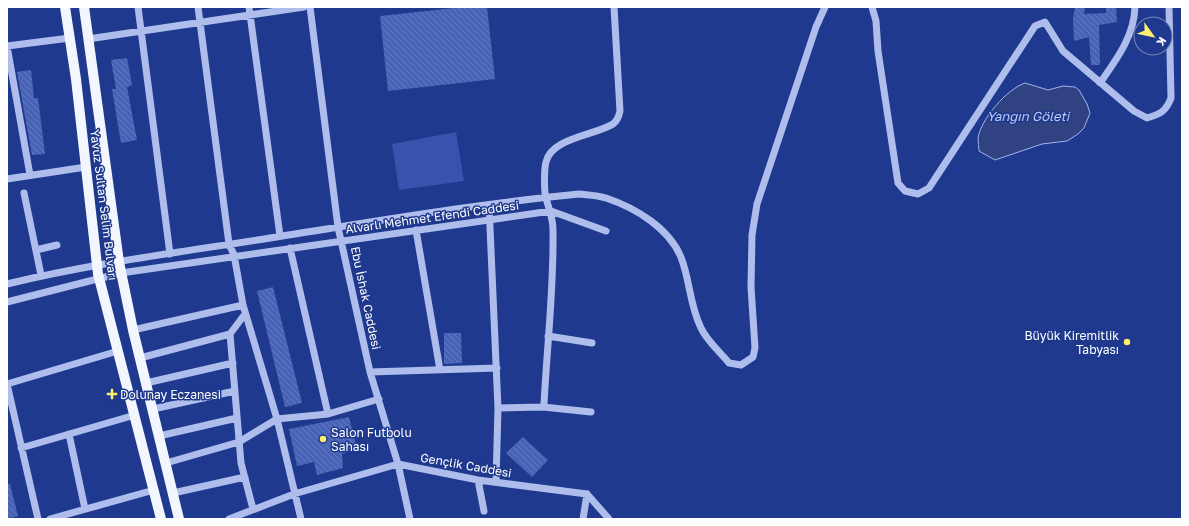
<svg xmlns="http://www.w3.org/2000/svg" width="1189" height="526" viewBox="0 0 1189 526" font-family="'Golos Text',sans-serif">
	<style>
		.pitch { fill: #3753ad }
		.water { fill: #304282; stroke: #a1b5ee }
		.building { fill: url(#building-back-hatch) }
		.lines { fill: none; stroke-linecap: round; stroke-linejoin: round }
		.minor { stroke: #aebdec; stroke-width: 7 }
		.major { stroke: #f3f5ff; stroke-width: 10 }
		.poi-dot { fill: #faef6e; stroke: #1f398e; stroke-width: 1.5 }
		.labels { text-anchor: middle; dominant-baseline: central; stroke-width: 3; stroke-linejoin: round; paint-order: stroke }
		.street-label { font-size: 12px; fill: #fff; stroke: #1f398e }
		.poi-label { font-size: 12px; fill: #fff; stroke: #1f398e; text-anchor: start }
		.water-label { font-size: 13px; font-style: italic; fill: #bac8f3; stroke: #1f398e }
	</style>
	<defs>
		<pattern id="building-back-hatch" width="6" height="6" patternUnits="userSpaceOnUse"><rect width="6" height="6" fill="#4862b5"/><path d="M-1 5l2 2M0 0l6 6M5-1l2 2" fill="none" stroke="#637ac0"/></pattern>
	</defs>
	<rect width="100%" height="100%" fill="#1f398e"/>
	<!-- pitch -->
	<path class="pitch" d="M456,132l8,49 -65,9 -7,-46z"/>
	<!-- water -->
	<path class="water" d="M1025,83l23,7 15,-4 12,1 4,3 8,14 3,9 -6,15 -6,6 -11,7 -25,3 -47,16 -16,-9c0,-4 -1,-9 -1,-13 3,-19 29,-49 47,-55z"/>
	<!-- building -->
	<path class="building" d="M464,7h23l8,72 -107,12 -8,-75z
		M1075,7h10l-1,7 22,-1v-6h10l1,15 -18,3 1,40h-9l-2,-28 -15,4 -1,-23z
		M127,58l5,27 -5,2 10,53 -16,3 -9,-54h4l-5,-29z
		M31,70l3,28h4l7,56 -13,1 -15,-83z
		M273,287l29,116 -17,4 -28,-116z
		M444,333h17l1,30 -18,1z
		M349,417l8,32 -15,5 1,14 -26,7 -3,-13 -17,4 -8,-37z
		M523,437l25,23 -16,17 -26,-24z
		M7,484h3l8,32 -11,3z"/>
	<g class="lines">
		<!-- minor -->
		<path class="minor" d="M138,7l32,247
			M198,7l31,237 5,11 9,50 34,114 24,100
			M249,7l31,229
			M310,7l28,220 32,145 28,92 12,55
			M872,7l4,14 2,30 20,132 7,8 13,3 11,-6 106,-162 10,-4 18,29 71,60 13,7c14,-4 19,-7 24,-20l-2,-91
			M88,39l216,-32
			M7,46l23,129
			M7,46l63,-8
			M1100,83c16,-23 34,-46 35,-76
			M7,179l79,-12
			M24,193l17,82
			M489,205l9,203
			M416,230l24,140
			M290,248l38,166
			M36,250l21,-5
			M7,284c86,-21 175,-32 263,-46 102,-16 205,-34 309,-44 8,1 18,1 27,4 30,10 65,31 76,62 8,22 8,46 19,68 6,13 19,24 28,35l12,2 12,-8 2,-9 -4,-61 1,-52 5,-31 59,-177 9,-20
			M7,302l114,-29 430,-62 55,20
			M245,314l-15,20 11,129 12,46
			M133,330l110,-25
			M548,336l44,7
			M140,358l90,-24
			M370,372l127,-4
			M146,383l87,-20
			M543,407l48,5
			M153,409l82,-18
			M69,434l16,75
			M159,436l78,-18
			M21,448l114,-33
			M166,463l73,-21 38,-23 51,-5 51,-15
			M478,480l6,31
			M496,482l2,-74 45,-1 1,-3c3,-58 10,-116 9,-174 0,-13 -4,-20 -7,-32 -2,-6 -2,-29 0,-36 5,-24 50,-27 67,-38 4,-3 6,-8 7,-13l-6,-104
			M173,493l72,-16
			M587,494l22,25
			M38,519l-31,-135 111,-33
			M50,519l104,-29
			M229,519l65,-25 104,-30 80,16 109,14 -4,25"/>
		<!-- major -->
		<path class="major" d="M65,7l11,72 22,195 63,245
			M84,7l35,255 14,68 46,189"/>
	</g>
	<!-- markers -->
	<g class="poi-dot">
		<circle cx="1127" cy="342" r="4"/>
		<path d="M110 388h4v4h4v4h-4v4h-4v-4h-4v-4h4z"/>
		<circle cx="323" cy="439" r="4"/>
	</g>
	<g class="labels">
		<!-- street labels -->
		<g class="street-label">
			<text transform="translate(104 205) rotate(83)">Yavuz Sultan Selim Bulvarı</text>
			<text transform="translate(432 217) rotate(-8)">Alvarlı Mehmet Efendi Caddesi</text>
			<text transform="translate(366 298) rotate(78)">Ebu İshak Caddesi</text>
			<text transform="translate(466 465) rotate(10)">Gençlik Caddesi</text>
		</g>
		<!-- poi labels -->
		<g class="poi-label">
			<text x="1119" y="335" text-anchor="end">Büyük Kiremitlik<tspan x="1119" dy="14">Tabyası</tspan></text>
			<text x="120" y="394">Dolunay Eczanesi</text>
			<text x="331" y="432">Salon Futbolu<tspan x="331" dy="14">Sahası</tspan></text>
		</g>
		<!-- water labels -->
		<g class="water-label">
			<text x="1028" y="116">Yangın Göleti</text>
		</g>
	</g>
	<!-- border -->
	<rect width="1189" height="526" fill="none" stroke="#ffffff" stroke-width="16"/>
	<!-- north arrow -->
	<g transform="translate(1153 36) rotate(123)"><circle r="19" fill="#1f398e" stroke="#7988bb"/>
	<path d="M0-3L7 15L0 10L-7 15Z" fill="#faef6e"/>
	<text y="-6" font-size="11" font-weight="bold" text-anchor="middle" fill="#ffffff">K</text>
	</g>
</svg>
